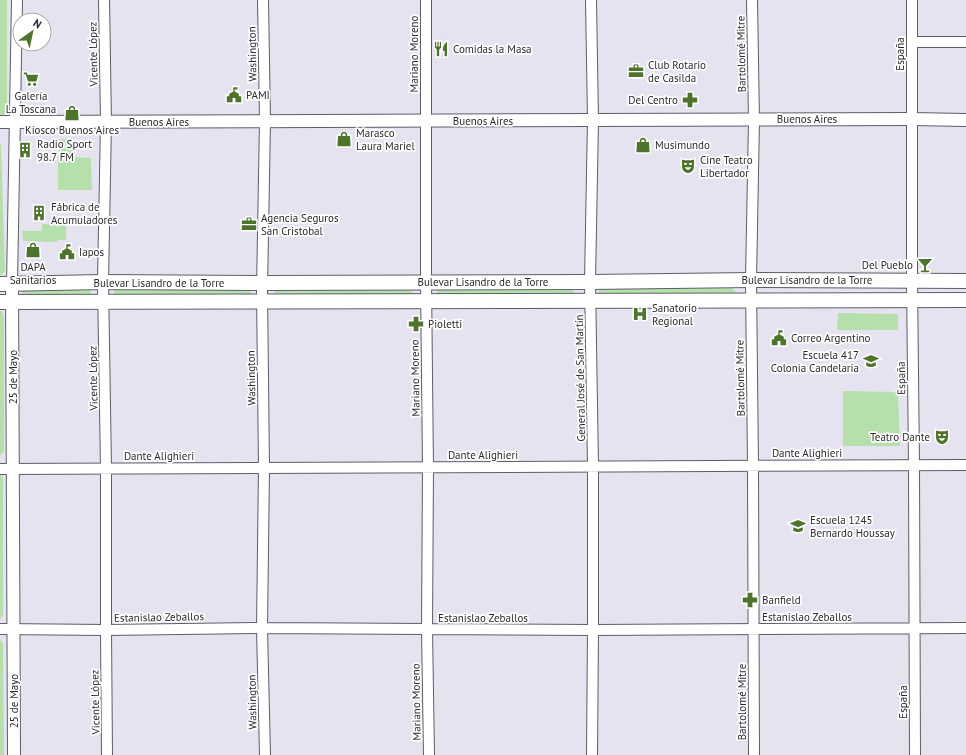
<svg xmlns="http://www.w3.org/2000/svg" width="966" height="755" viewBox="0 0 966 755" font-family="'PT Sans',sans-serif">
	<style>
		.green { fill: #b5e0ab }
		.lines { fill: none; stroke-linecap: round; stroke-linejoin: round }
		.minor-casing { stroke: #5f5d68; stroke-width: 12 }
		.tertiary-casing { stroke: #5f5d68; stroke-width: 14 }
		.secondary-casing { stroke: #5f5d68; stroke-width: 16 }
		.minor { stroke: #fff; stroke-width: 10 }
		.tertiary { stroke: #fff; stroke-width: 12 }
		.secondary { stroke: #fff; stroke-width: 14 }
		.labels { text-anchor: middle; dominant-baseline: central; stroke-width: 3.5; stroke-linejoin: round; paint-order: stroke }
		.poi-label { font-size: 11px; fill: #2c2a2f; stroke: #fff; text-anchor: start }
		.street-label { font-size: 11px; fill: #2c2a2f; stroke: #fff }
	</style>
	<rect width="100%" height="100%" fill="#e6e3f0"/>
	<!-- green -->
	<path class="green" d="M0,0h7v108l-3,7h-4z
		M59,139h15l1,18 16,1 1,32h-34v-31h2z
		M0,144l1,1 4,126 -5,6z
		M42,224l24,1v15h-8l-1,2 -34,-1 -1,-10h20z
		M440,286l130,2 4,4v5l-137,-2v-5z
		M602,287l130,1 4,4v5l-137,-1v-6z
		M26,288h62l3,3v5l-69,1v-6z
		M117,288l130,1 4,4v5l-137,-1v-6z
		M278,288l130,1 5,4v5l-138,-1v-6z
		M0,310l3,3 1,5v133l-4,5z
		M838,313l60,1v16h-61z
		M843,391l55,1 2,54h-57z
		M0,472l3,6v136l-3,6z
		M0,639l3,5 1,111h-4z"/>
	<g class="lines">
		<!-- minor casing -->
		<g class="minor-casing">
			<path id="minor" d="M104,0l2,122 -3,160 3,187v161l1,125
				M263,0l2,121 -3,169 2,178 -2,160 3,127
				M426,0v282l2,185 -1,162 2,126
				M591,0l2,120 -3,162 3,185v163l-1,125
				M752,0l2,120 -3,160 2,186 1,289
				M912,0v280l2,185 1,290
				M912,42h54
				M12,284l5,-284
				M0,469l966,-4
				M0,629l106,1 156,-2 331,2 373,-2"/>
		</g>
		<!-- tertiary casing -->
		<g class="tertiary-casing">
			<path id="tertiary" d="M0,122l912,-3 54,1
				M12,284l2,471"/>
		</g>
		<!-- secondary casing -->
		<g class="secondary-casing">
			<path id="secondary" d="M0,284l103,-2 159,1 328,-1 161,-2 215,1
				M0,302l966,-2"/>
		</g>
		<!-- minor -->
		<use href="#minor" class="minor"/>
		<!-- tertiary -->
		<use href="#tertiary" class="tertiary"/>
		<!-- secondary -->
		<use href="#secondary" class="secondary"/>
	</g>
	<!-- icons -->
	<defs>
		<g id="restaurant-bare" transform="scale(1.2)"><path d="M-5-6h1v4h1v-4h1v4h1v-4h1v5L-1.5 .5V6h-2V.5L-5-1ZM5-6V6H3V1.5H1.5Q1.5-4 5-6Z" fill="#4e732c" stroke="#fff" stroke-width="2.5" paint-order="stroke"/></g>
		<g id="office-bare" transform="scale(1.2)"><path d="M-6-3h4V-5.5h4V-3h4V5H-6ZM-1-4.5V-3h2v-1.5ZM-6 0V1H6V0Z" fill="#4e732c" stroke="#fff" stroke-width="2.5" paint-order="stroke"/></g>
		<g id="supermarket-bare" transform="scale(1.2)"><path d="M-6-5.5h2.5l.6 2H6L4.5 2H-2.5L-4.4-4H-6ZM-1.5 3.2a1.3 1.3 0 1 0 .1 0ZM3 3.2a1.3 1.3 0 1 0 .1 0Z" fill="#4e732c" stroke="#fff" stroke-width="2.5" paint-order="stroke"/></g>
		<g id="civic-bare" transform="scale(1.2)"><path d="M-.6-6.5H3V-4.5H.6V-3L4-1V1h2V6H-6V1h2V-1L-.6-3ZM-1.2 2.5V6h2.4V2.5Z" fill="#4e732c" stroke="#fff" stroke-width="2.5" paint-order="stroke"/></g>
		<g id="pharmacy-bare" transform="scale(1.2)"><path d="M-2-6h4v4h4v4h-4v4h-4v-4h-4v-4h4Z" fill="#4e732c" stroke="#fff" stroke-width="2.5" paint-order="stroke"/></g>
		<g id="shop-bare" transform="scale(1.2)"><path d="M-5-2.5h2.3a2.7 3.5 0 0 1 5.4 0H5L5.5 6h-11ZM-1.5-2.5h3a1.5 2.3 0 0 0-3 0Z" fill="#4e732c" stroke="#fff" stroke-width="2.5" paint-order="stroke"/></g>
		<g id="building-bare" transform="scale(1.2)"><path d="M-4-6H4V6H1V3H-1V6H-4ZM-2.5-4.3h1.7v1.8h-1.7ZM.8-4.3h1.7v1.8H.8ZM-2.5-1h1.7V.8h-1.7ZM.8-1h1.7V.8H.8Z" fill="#4e732c" stroke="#fff" stroke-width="2.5" paint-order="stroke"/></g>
		<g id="theatre-bare" transform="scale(1.2)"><path d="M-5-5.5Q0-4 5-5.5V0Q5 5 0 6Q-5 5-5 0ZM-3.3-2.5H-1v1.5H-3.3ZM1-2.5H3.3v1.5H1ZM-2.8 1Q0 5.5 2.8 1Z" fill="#4e732c" stroke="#fff" stroke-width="2.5" paint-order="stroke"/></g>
		<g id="bar-bare" transform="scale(1.2)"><path d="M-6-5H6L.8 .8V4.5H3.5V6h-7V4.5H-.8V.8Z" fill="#4e732c" stroke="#fff" stroke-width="2.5" paint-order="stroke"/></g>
		<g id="hospital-bare" transform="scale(1.2)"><path d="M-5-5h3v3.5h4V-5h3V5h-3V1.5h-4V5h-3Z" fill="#4e732c" stroke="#fff" stroke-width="2.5" paint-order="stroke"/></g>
		<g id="school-bare" transform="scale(1.2)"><path d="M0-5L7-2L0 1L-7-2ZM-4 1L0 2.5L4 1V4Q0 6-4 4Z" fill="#4e732c" stroke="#fff" stroke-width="2.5" paint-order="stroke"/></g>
	</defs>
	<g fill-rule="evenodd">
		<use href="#restaurant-bare" x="441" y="49"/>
		<use href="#office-bare" x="636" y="71"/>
		<use href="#supermarket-bare" x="31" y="79"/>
		<use href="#civic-bare" x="234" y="95"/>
		<use href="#pharmacy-bare" x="690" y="100"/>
		<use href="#shop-bare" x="72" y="113"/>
		<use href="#shop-bare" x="344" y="139"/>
		<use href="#shop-bare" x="643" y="145"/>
		<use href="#building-bare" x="25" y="150"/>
		<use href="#theatre-bare" x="688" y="166"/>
		<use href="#building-bare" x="39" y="213"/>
		<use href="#office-bare" x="249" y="224"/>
		<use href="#shop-bare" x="33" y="250"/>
		<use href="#civic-bare" x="67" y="252"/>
		<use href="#bar-bare" x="925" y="265"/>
		<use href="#hospital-bare" x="640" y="314"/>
		<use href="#pharmacy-bare" x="416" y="324"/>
		<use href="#civic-bare" x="779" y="338"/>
		<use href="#school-bare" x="871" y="361"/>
		<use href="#theatre-bare" x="942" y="437"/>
		<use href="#school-bare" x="798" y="526"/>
		<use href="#pharmacy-bare" x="750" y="600"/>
	</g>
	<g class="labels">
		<!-- poi labels -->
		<g class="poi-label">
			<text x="453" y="49">Comidas la Masa</text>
			<text x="648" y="65">Club Rotario<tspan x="648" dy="13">de Casilda</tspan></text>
			<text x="246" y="95">PAMI</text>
			<text x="31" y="96" text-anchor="middle">Galería<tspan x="31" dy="13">La Toscana</tspan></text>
			<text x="678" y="100" text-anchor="end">Del Centro</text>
			<text x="72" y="130" text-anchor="middle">Kiosco Buenos Aires</text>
			<text x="356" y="133">Marasco<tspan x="356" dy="13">Laura Mariel</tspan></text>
			<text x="37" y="144">Radio Sport<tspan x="37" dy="13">98.7 FM</tspan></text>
			<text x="655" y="145">Musimundo</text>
			<text x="700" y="160">Cine Teatro<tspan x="700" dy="13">Libertador</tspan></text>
			<text x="51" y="207">Fábrica de<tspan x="51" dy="13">Acumuladores</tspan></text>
			<text x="261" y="218">Agencia Seguros<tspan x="261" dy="13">San Cristobal</tspan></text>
			<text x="79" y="252">Iapos</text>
			<text x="913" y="265" text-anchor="end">Del Pueblo</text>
			<text x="33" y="267" text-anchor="middle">DAPA<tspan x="33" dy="13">Sanitarios</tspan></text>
			<text x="652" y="308">Sanatorio<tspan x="652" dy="13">Regional</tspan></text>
			<text x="428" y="324">Pioletti</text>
			<text x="791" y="338">Correo Argentino</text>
			<text x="859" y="355" text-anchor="end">Escuela 417<tspan x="859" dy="13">Colonia Candelaria</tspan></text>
			<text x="930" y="437" text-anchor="end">Teatro Dante</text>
			<text x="810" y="520">Escuela 1245<tspan x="810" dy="13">Bernardo Houssay</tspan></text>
			<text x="762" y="600">Banfield</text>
		</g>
		<!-- street labels -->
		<g class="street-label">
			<text transform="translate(93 54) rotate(-91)">Vicente López</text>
			<text transform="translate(252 54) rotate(-91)">Washington</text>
			<text transform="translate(414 54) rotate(-90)">Mariano Moreno</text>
			<text transform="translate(741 54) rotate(-91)">Bartolomé Mitre</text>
			<text transform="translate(900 54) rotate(-90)">España</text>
			<text x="807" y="119">Buenos Aires</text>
			<text x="483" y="121">Buenos Aires</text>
			<text x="159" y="122">Buenos Aires</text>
			<text x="807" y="280">Bulevar Lisandro de la Torre</text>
			<text x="483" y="282">Bulevar Lisandro de la Torre</text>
			<text x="159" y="283">Bulevar Lisandro de la Torre</text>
			<text transform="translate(13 377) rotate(-90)">25 de Mayo</text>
			<text transform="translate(93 378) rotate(-91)">Vicente López</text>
			<text transform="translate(251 378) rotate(-91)">Washington</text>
			<text transform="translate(415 378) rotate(-91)">Mariano Moreno</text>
			<text transform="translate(580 378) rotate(-91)">General José de San Martín</text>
			<text transform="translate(740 378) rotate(-91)">Bartolomé Mitre</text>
			<text transform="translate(901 378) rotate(-91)">España</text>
			<text x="807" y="453">Dante Alighieri</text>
			<text x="483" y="455">Dante Alighieri</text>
			<text x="159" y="456">Dante Alighieri</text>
			<text transform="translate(159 617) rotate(-1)">Estanislao Zeballos</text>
			<text x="807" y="617">Estanislao Zeballos</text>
			<text x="483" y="618">Estanislao Zeballos</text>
			<text transform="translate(14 701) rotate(-90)">25 de Mayo</text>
			<text transform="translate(95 702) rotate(-91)">Vicente López</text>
			<text transform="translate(252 702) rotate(-91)">Washington</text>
			<text transform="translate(416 702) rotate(-91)">Mariano Moreno</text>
			<text transform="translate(742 702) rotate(-90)">Bartolomé Mitre</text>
			<text transform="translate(903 702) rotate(-90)">España</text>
		</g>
	</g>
	<!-- north arrow -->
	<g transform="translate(32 32) rotate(33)"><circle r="19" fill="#ffffff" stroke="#abaaac"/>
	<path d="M0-3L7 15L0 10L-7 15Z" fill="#4e732c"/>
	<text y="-6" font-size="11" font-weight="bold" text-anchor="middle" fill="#2c2a2f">N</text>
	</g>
</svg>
